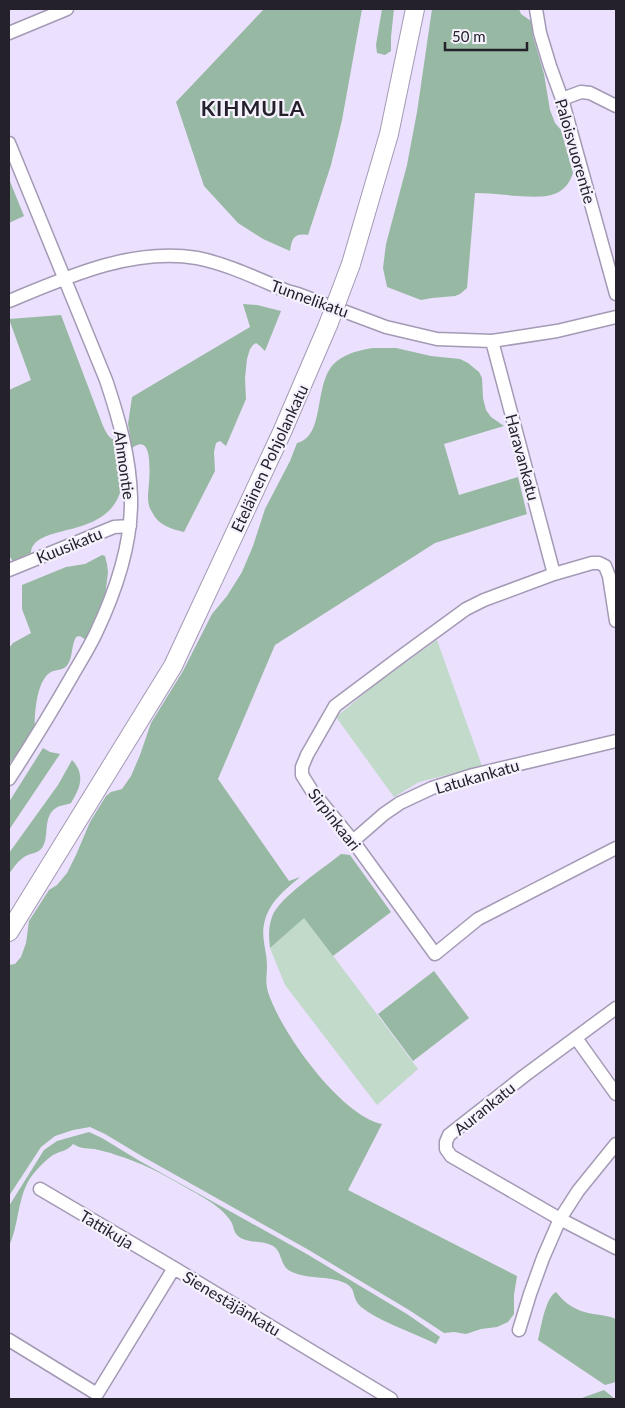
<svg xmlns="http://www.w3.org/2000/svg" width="625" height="1408" viewBox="0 0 625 1408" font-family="Lato,sans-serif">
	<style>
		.green { fill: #c1daca }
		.forest { fill: #97b8a3 }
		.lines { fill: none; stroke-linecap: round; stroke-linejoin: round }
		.street-casing { stroke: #a49ab5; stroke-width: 15 }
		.secondary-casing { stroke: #a49ab5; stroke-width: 20 }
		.street { stroke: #fff; stroke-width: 12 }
		.secondary { stroke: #fff; stroke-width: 18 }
		.secondary-bridge-casing { stroke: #a49ab5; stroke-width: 20; stroke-linecap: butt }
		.secondary-bridge { stroke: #fff; stroke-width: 18 }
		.labels { text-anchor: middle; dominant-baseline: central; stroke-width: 4.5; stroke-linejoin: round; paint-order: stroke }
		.street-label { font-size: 16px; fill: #24212b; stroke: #f5f1fd }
		.district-label { font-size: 21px; font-weight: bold; letter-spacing: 1px; fill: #24212b; stroke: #f5f1fd }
	</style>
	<rect width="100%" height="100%" fill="#ebe0fd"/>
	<!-- green -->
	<path class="green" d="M437,640l45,126 -63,16 -25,15 -58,-80 45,-37z
		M304,917l114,152 -41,36 -92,-120 -15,-37z"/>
	<!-- forest -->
	<path class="forest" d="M264,9h98l-20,111 -11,45 -23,70c-14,-2 -16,3 -18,16l-27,-12 -25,-16 -34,-37 -28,-84z
		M382,9h12l-3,28v14l-6,4 -8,-2 -1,-8z
		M432,9h87l2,5 10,7 2,15 11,38 6,36 5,13 6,7 12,43c-9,27 -31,24 -55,23 -14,-1 -29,-3 -43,-3l-8,95 -7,6 -5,2 -23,2 -11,2 -34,-13 -4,-19 3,-24 21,-79 10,-53z
		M9,179l15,37 -15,7z
		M243,304l14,1 24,6 -16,40 -5,-5 -4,-3 -3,2 -3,4 -3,10 -2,19 1,21 -20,47 -6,-5 -4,2 -2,9 1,19 -31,61c-13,-3 -26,-7 -32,-20 -3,-4 -4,-10 -4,-15 0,-9 9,-68 -16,-49l-4,-24 4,-27 118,-70z
		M61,315l42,111c3,6 6,14 14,14l2,5c1,12 5,27 3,39 -9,58 -89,37 -91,69l-18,8 -4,-5v-166l22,-10 -22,-61z
		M373,348h23l35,8 29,3 8,4 11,9 3,6 1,20 3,12 5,7 13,9 -60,18 15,51 59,-18 9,37 -92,29 -160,102 -57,134 71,102 11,-4c-15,13 -29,23 -35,43 -5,16 2,30 2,46 0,10 -2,15 1,26 12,39 73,124 114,132l-34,66 169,86 -3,19v19l-6,8 -11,5 -16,2 -15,5 -12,-2 -10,1 -35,-23 -102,-61 -167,-94 -35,-21 -15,-7 -17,3 -18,6 -14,11 -32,49v-231l6,-1 6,-7 5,-14 3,-22 20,-31 8,-5 10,-12 9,-18 14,-33 16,-26 5,-4 11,-3 9,-13 9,-21 11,-32 32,-52 29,-57 15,-18 15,-24 11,-26 12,-37 25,-48 7,-18c30,-7 15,-63 40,-82 10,-8 23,-11 36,-13z
		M102,555l3,1 2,8 1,8 -3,25 -9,23 -10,20 -6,-4 -4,1c-5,9 -3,19 -8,27 -4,7 -11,5 -17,8 -15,8 -17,45 -16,60l-26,32v-116l4,-5 18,-10 -9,-24v-24l44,-18 19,-3z
		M43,748l7,4 10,2 -51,76v-28z
		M72,760c14,15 8,28 -1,43 -5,2 -11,2 -15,5 -14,9 -6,29 -14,40 -5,6 -12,5 -18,9 -6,4 -11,11 -15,17v-21l49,-68z
		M341,854l9,1 41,57 -58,44 -29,-38 -34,30c-1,-11 -2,-20 2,-31 6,-19 52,-49 69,-63z
		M434,971l35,47 -56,43 -35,-47z
		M89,1132l13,6 36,22 167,93 102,61 33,23 -4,7c-22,-11 -47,-19 -68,-32 -4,-3 -9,-6 -11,-10 -5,-8 -1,-13 -12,-19 -17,-8 -38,-3 -55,-12 -11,-6 -7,-21 -19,-26 -10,-5 -23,-1 -33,-9 -5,-4 -4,-11 -8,-16 -9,-14 -31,-25 -45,-33 -22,-13 -45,-25 -69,-32 -7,-3 -14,-4 -22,-6 -9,-1 -13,0 -21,-5 -5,7 -13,7 -20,11 -9,6 -18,16 -24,25 -12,21 -10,45 -20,66v-40l35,-56 13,-9z
		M556,1292c10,13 21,19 37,22 8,1 16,2 23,5v63l-11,3 -67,-45c3,-12 7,-42 18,-48z
		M604,1390l11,9h-36z"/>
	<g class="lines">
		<!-- street casing -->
		<g class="street-casing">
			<path id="street" d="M536,9l4,24 10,33 12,33 54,195
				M9,33l58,-24
				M562,99l19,-7 9,1 26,13
				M9,143l97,237c13,39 24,77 25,118 1,45 -16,95 -35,135 -7,15 -16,29 -24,43 -20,35 -41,69 -63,103
				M9,301c58,-24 124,-54 188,-43 31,6 61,21 90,33l11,3 88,33 51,12 55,2 65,-10 59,-14
				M492,341l62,233
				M9,570l105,-43 16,-1
				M616,621l-7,-45 -4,-10 -6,-3h-7l-38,11 -70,26 -18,9 -63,46 -68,51 -28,49 -5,12v8l10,16 41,50 82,113 43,-35 138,-71
				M353,841l31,-27 16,-11 32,-15 41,-13 143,-34
				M616,1008l-92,68 -75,59 -3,7v7l5,7 109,63 56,29
				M576,1038l40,56
				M40,1189l134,79
				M519,1330l11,-36 13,-36 17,-39 18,-28 38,-47
				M9,1340l88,54 77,-126 217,131"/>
		</g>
		<!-- secondary casing -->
		<g class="secondary-casing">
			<path id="secondary" d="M351,264l38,-130 26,-125
				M9,932l164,-266 109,-234 46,-107"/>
		</g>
		<!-- street -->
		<use href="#street" class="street"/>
		<!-- secondary -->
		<use href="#secondary" class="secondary"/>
		<!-- secondary-bridge casing -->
		<g class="secondary-bridge-casing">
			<path id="secondary-bridge" d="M328,325l23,-61"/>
		</g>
		<!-- secondary-bridge -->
		<use href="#secondary-bridge" class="secondary-bridge"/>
	</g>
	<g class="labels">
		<!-- street labels -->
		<g class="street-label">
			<text transform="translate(576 151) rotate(74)">Paloisvuorentie</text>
			<text transform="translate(310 298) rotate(20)">Tunnelikatu</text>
			<text transform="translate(523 457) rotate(75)">Haravankatu</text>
			<text transform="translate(269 458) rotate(-65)">Eteläinen Pohjolankatu</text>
			<text transform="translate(125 465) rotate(82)">Ahmontie</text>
			<text transform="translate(69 545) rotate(-22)">Kuusikatu</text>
			<text transform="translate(477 776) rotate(-16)">Latukankatu</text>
			<text transform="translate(335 819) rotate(52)">Sirpinkaari</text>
			<text transform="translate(484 1108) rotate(-39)">Aurankatu</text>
			<text transform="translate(107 1229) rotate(31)">Tattikuja</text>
			<text transform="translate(232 1303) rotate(31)">Sienestäjänkatu</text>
		</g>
		<!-- district labels -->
		<g class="district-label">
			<text x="253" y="107">KIHMULA</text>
		</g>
	</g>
	<!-- border -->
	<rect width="625" height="1408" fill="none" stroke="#24212b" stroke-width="20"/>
	<!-- scale -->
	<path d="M445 42v8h82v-8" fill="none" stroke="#24212b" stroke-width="2.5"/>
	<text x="452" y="42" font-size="15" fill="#24212b" stroke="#f5f1fd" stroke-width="4" paint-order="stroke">50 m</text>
</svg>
